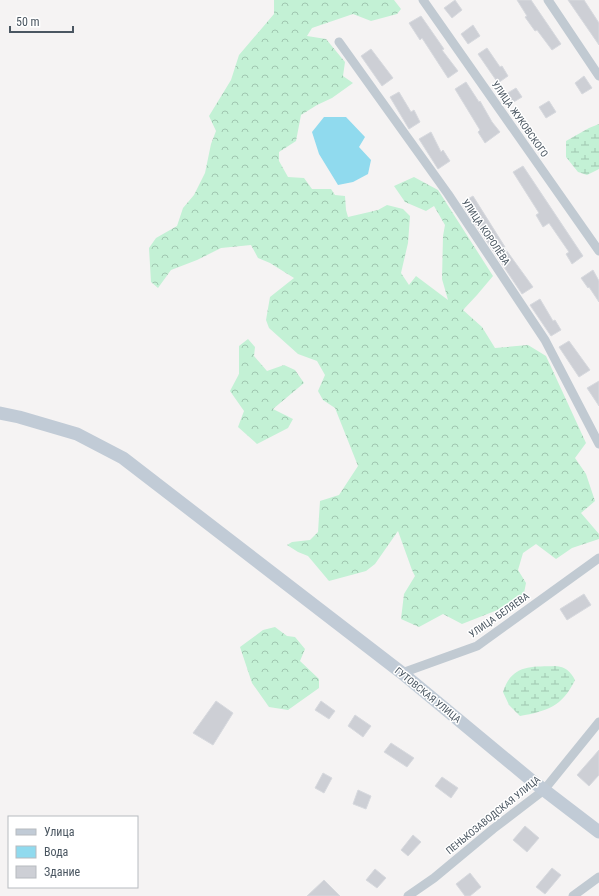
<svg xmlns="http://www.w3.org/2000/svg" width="599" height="896" viewBox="0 0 599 896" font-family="'Roboto Condensed',sans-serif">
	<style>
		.forest { fill: url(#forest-crowns) }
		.wetland { fill: url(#wetland-marsh) }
		.water { fill: #90daee }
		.building { fill: #cdcfd5; stroke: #d7d9de }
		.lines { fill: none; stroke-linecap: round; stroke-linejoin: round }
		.street { stroke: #c1cad2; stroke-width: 9 }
		.secondary { stroke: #c1cbd6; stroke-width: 13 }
		.labels { text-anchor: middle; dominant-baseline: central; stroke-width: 3; stroke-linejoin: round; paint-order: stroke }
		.street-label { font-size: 10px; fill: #4a5661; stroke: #fff }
	</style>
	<defs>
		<pattern id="forest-crowns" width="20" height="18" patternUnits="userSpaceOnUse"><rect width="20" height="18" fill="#c3f1d5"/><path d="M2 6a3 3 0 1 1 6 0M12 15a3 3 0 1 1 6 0" fill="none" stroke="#a0c6b0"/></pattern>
		<pattern id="wetland-marsh" width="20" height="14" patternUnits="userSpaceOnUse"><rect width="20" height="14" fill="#c3f1d5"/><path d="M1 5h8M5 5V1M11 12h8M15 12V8" fill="none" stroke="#a0c6b0"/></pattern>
	</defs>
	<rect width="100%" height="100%" fill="#f5f3f3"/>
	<!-- forest -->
	<path class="forest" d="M274,0h120l7,9 -4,5 -26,7 -18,-7 -41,14 -5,8 19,3 19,23 -2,14 10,7 -21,15 -15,7 -16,10 -5,26 -17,11v9l9,16 16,1 8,11h19l4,6 10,1 1,14 2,7 30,-7 9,-5 16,4 7,7 -2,27 -7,30 8,12 7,-9 32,24 -6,-21 1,-43 2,-11 -11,-19 -8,5 -21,-9 -11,-16 20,-9 24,13 55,86 -16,19 -14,15 19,17 13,21 33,-3 18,11 40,87 -11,15 11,16 9,27 -14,12 18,21v5l-27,9 -16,11 -20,-15 -13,9 -5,17 8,13 -2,10 -24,16 -38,15 -19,-10 -24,13 -18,-8 3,-25 11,-18 -3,-6 -14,-39 -23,33 -9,7 -37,10 -21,-25 -10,-4 -11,-7 5,-3 18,-2 8,-8 2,-31 19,-6 19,-29 -23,-58 -12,-8 -5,-9 7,-16 -8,-14 -19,-7 -29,-26 -3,-8 4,-23 24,-19 -24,-15 -12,-5 -7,-13 -30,3 -24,12 -26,10 -13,18 -7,-6 -2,-34 7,-10 21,-12 6,-18 11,-13 11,-22 6,-29 5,-13 -7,-15 22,-36 8,-25 35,-41z
		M248,339l7,8 -1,9 13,15 17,-6 11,5 9,13 -31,26 20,10 -5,9 -31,16 -19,-17 6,-16 -14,-20 9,-17v-28z
		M275,627l12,9 8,1 10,12 -5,12 19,18v9l-31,22 -19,-3 -17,-24 -12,-36 23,-17z"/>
	<!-- wetland -->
	<path class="wetland" d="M599,124v45l-12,6 -9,-3 -12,-15v-16l23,-13z
		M555,666c11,1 15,5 20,14 -13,27 -28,31 -55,36l-11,-11 -6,-13c9,-28 28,-25 52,-26z"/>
	<!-- water -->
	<path class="water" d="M324,117h22l19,20 -6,10 12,13 -3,14 -15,8 -15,3 -19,-31 -7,-22z"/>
	<!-- building -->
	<path class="building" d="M455,0l7,10 -10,8 -8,-10z
		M517,0h14l30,44 -9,6 -15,-20 -2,1 -10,-14 2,-1z
		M568,0h16l15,23v22z
		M421,16l23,33 -2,1 16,21 -10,7 -26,-40 -2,2 -11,-17z
		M473,25l7,11 -12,8 -7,-10z
		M487,48l13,19 2,-1 6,10 -10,7 -20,-29z
		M371,49l22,29 -11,8 -21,-30z
		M584,76l8,12 -10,6 -7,-11z
		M466,82l13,20 1,-1 12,21 8,10 -15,11 -7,-11 2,-2 -25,-41z
		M516,88l6,9 -10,6 -6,-9z
		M399,92l12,20 3,-2 6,12 -11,7 -19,-32z
		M549,101l7,11 -10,6 -7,-11z
		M431,132l10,20 2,-2 7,11 -12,8 -19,-30z
		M523,166l60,90 -11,8 -6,-10 3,-2 -20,-29 -6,4 -7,-12 3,-2 -26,-41z
		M473,196l32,51h-1l29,40 -11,7 -61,-91z
		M593,270l6,11v21l-10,-15 -1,1 -7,-10z
		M540,299l13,22 2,-1 6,10 -10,6 -21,-31z
		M569,341l21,29 -11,7 -20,-30z
		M599,381v25l-12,-18z
		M584,594l7,11 -24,15 -7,-11z
		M216,701l17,12 -20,32 -20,-12z
		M321,701l14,10 -6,8 -14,-9z
		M355,715l16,11 -8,11 -15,-11z
		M391,743l23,15 -7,9 -23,-15z
		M599,750v25l-10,11 -12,-11z
		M323,773l9,5 -8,15 -9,-5z
		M442,777l16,11 -7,10 -16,-12z
		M358,790l13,6 -5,13 -13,-5z
		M525,826l14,12 -12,14 -14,-12z
		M413,835l8,7 -13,14 -7,-6z
		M552,868l9,7 -16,19 -9,-7z
		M375,869l11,9 -9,10 -11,-8z
		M470,873l11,14 -11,9h-5l-9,-12z
		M324,880l16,16h-33z"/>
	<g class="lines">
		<!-- street -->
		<path class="street" d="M423,0l176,251
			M548,0l51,76
			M339,42l109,152 97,146 54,104
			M402,673l75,-27 122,-88
			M408,896l26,-18 59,-49 51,-39 55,-68
			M573,896l26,-19"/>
		<!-- secondary -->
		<path class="secondary" d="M0,413l19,4 58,17 46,24 279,215 129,107 68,52"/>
	</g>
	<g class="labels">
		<!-- street labels -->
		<g class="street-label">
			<text transform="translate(520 119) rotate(55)">УЛИЦА ЖУКОВСКОГО</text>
			<text transform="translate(486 232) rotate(56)">УЛИЦА КОРОЛЁВА</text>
			<text transform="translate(499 615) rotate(-35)">УЛИЦА БЕЛЯЕВА</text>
			<text transform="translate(428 695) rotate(39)">ГУТОВСКАЯ УЛИЦА</text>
			<text transform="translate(493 815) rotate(-39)">ПЕНЬКОЗАВОДСКАЯ УЛИЦА</text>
		</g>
	</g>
	<!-- legend -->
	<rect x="8" y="816" width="130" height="72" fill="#ffffff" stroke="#b7bbc0"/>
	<rect x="16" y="829" width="20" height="6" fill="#c1cbd6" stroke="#b7bbc0"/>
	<text x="44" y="836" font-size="12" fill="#4a5661">Улица</text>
	<rect x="16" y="846" width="20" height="12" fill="#90daee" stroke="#b7bbc0"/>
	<text x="44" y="856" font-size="12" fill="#4a5661">Вода</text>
	<rect x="16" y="866" width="20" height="12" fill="#cdcfd5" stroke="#b7bbc0"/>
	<text x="44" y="876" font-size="12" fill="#4a5661">Здание</text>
	<!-- scale -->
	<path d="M10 26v6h63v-6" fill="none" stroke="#4a5661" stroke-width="2"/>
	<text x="16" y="26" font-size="12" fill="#4a5661" stroke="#ffffff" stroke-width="3" paint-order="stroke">50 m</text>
</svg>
